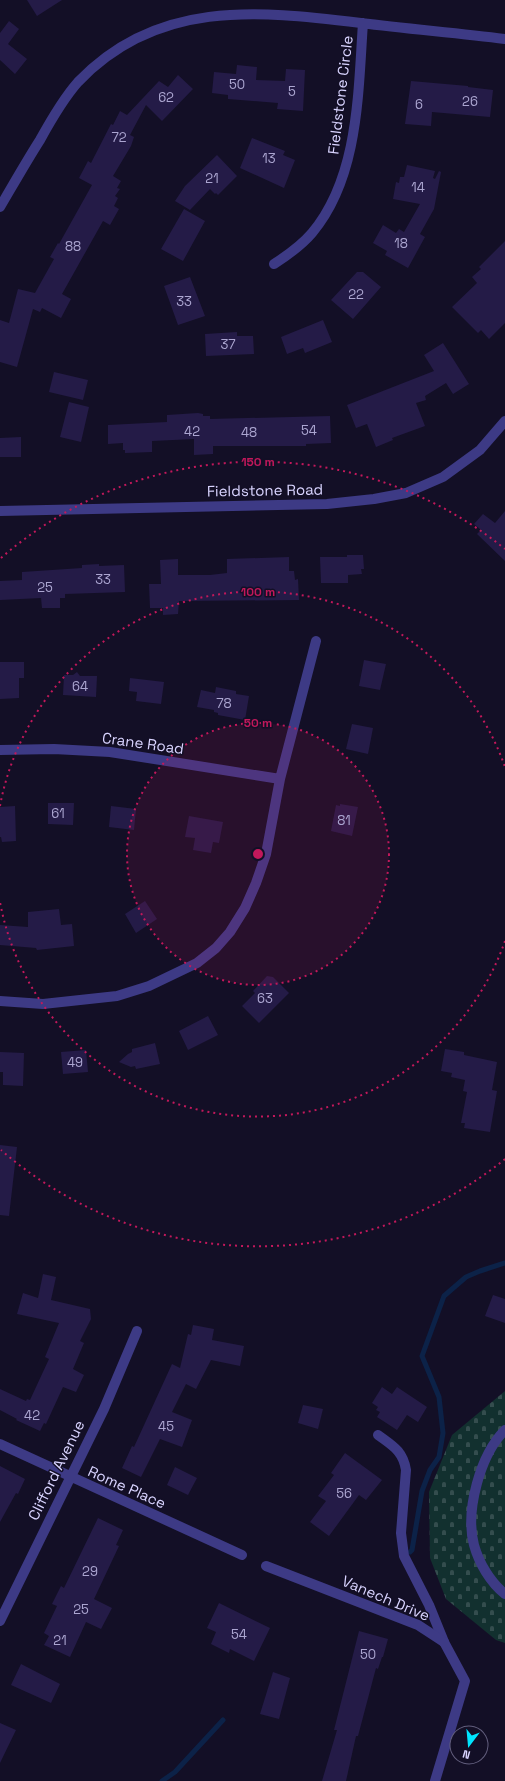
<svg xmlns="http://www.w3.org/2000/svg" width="505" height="1781" viewBox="0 0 505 1781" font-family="'Space Grotesk',sans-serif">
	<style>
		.cemetery { fill: url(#cemetery-stones) }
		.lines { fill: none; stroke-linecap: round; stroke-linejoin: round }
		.stream { stroke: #0c2248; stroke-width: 5 }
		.building { fill: #241b47 }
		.service { stroke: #3d3a85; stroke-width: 10 }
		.minor { stroke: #3d3a85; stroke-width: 10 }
		.ring { fill: none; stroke: #c2185b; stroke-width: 2; stroke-dasharray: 2 4 }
		.labels { text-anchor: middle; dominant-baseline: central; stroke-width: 3; stroke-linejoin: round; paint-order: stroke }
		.number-label { font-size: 13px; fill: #aca6d1 }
		.street-label { font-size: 15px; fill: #d9d4ff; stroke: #130f26 }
		.centre { fill: #c2185b; stroke: #130f26; stroke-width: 2 }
		.ring-label { font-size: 12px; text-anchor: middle; font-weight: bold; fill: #c2185b; stroke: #130f26; stroke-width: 3; stroke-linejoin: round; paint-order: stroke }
	</style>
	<defs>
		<pattern id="cemetery-stones" width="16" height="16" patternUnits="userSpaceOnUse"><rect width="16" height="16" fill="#12302f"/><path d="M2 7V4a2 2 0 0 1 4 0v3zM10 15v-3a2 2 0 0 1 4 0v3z" fill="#344d4e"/></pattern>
	</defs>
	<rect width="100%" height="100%" fill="#130f26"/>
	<!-- cemetery -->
	<path class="cemetery" d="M505,1391v252l-9,-3 -50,-41 -16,-41 -1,-66 23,-57z"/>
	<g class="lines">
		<!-- stream -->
		<path class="stream" d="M410,1552l2,-2 10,-59 8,-21 9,-13 4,-24 -4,-36 -17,-41 22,-60 22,-19 14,-6 25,-8
			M162,1781l13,-9 48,-52"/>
	</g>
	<!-- building -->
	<path class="building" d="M27,0h35l-25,16z
		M9,21l10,8 -11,15 19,15 -12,15 -15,-14v-27z
		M237,65l20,2 -1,13 29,1 1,-12 19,1 -2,41 -26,-2 1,-6 -50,-4v-4l-16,-2 2,-21 22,2z
		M178,75l15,14 -31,32 -16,-16 -16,30 4,2 -3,9 -18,30 8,5 -4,7 3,1 -5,7 3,2 -4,8 5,3 -9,16 -7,-4 -41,73 9,5 -10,19 -19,-10 -2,4 -7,-3 -16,58 -17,-5v-42l9,3 9,-34 17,4 19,-34 -4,-2 8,-14 1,1 33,-59 -13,-7 9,-17 3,2 20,-39 2,1 7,-14 7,4 32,-34 9,6z
		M411,81l57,5v1l25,3 -3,27 -58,-5 -1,14 -26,-2z
		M252,138l33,13 -2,4 12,5 -11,28 -44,-20z
		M217,155l20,21 -19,19 -2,-2 -1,1 -5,-5 -20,21 -15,-9 10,-15z
		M407,165l28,6 -2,7 2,1 4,-8 2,1 -7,37 -14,25 5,3 -17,31 -23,-13 2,-4 -14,-8 10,-18 13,8 3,-4 5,3 16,-28 -27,-5 3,-17 3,1 1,-6h4z
		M184,209l21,12 -22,40 -22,-12z
		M505,241v82l-16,16 -8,-9 -3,3 -26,-26 25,-24 -5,-6 9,-8 -2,-2z
		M357,272h6l18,15 -28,32 -22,-19z
		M190,277l15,39 -27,9 -14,-39z
		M323,320l9,22 -27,11 -2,-5 -16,6 -6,-17z
		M237,332v4h16l1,18 -48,2 -1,-22z
		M443,343l26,41 -16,10 -7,-11 -21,13 1,4 -10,3 9,23 -33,12 1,2 -17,7 -9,-23 -11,4 -9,-23 87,-34 -10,-16z
		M54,372l34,8 -5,20 -34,-8z
		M69,402l20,5 -8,35 -21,-5z
		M198,413l5,1v2h7v3l120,-3 1,27 -25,1v2h-93v8l-19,1v-16l-42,2v11l-27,1v-3h-2v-7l-15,1v-19l59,-3v-7z
		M21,437v20h-21v-19z
		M505,511v50l-28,-27 4,-4 -7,-6 9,-10 12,9z
		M347,555h16l1,14h-3l1,5 -14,1v8h-27l-1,-26h27z
		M289,557v14h5l1,9 3,-1 1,21 -120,1 -1,13 -15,1v-7h-13l-1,-24h12l-1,-24 18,-1v16h32l17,-2v-14z
		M99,564v2l25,-1 1,27 -60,2v4h-5v10h-18l-1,-10 -41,2v-19l22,-1v-8l60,-4v-3z
		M364,660l22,4 -6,26 -21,-4z
		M0,662h24v16h-5v20l-19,1z
		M77,672l3,4h17l-1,21 -33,-2 1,-20h9z
		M130,678l34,4 -3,22 -25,-3 1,-9 -8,-1z
		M216,687l20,4v3l13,2 -4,24 -27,-5v-2l-4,-1v-2l-17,-3 4,-17 14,3z
		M352,724l21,4 -5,26 -22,-5z
		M48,803h26l-1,22 -25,-1z
		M340,804l18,3 -6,29 -21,-5 5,-26 4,1z
		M15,806l1,35 -14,1 -1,-5h-1v-30z
		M111,806l25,3 -2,21 -25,-3z
		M189,816l34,6 -4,21 -6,-1 -2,11 -18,-3 2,-12 -10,-1z
		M145,901l12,18 -21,14 -11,-19z
		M59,909l2,16 11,-1 2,22 -37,4 -1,-2 -36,-3v-20l28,2v-15z
		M267,976l6,1 16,16 -30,30 -17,-17 13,-13 -2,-2z
		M208,1016l10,19 -30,15 -9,-19z
		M155,1043l5,21 -24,5 -1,-3 -4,1 -12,-5 9,-8 4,-2v-3z
		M445,1049l19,3v3l33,7 -5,28 5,1 -7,41 -26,-4 1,-5h-4l6,-31 -4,-1 2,-11 -14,-3 1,-4 -11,-2z
		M86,1050l2,22 -25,2 -2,-22z
		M0,1052l24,1 -1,33 -20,-1v-13h-3z
		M0,1145l17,2 -8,69 -9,-1z
		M43,1274l13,3 -5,23 39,9 1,10 -11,22 4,2 -11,26 11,6 -8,17 -13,-5 -17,37 -2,-1 -4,8 -24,-11 1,-1 -17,-9v-21l26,12 1,-2 3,1 19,-41 -4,-2 14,-34 -42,-9 6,-21 15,5z
		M493,1295l12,4v24l-20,-7z
		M193,1325l21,4 -2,11 32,6 -4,20 -29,-6 -15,29 -10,-5 -14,28 20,8 -10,27 -22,-8 -19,38 -19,-9 10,-22 2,1 38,-83 8,4 8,-34 3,1z
		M382,1387l10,7 5,-7 30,20 -9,15 -11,-7 -10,15 -20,-13 3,-5 -4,-2 2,-3 -6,-4z
		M303,1405l20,4 -5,20 -20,-6z
		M345,1453l37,27 -16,20 -7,-5 -30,41 -19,-14 16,-21 -8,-5 16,-21 -3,-2z
		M0,1466l25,13 -7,15 -2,-1 -16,29z
		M175,1467l22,11 -9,17 -21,-10z
		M98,1518l25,12 -7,15 3,1 -25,53 18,9 -11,21 -15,-7 -16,35 -26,-12 5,-9 -5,-3 13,-27 -5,-2 9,-18 3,2z
		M219,1603l51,25 -16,33 -24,-12 -1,4 -18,-9 5,-12 -9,-4z
		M359,1631l29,8 -5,18h-1l-4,12 -2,-1 -18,68h-2l-10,45h-24l15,-51h-3z
		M21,1664l39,20 -9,19 -40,-18z
		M273,1672l17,6 -11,41 -19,-5z
		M0,1723l16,7 -16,33z"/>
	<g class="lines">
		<!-- service -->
		<path class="service" d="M505,1430c-25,25 -40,81 -31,115 5,18 16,37 31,49
			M378,1435c15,11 25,16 28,35l-5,63 3,23 25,49 15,37"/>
		<!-- minor -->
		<path class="minor" d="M0,207c13,-22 26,-45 40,-67 11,-20 23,-41 38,-58 78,-82 177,-72 283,-59 48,6 96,10 144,16
			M274,264c14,-9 27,-18 38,-31 47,-56 46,-140 51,-210
			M0,511l327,-7 47,-5 32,-6 37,-16 37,-27 25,-29
			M0,750l54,-1 56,3 170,27
			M0,1001l43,3 74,-8 32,-10 48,-23 19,-15 14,-16 15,-24 11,-25 10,-29 14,-75 36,-138
			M0,1444l242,111
			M266,1566l152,59 26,17 21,39 -30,100
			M0,1621l104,-212 33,-78"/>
	</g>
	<!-- distance rings -->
	<circle cx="258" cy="854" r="131" fill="#c2185b" fill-opacity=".12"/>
	<g class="ring">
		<circle cx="258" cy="854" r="131"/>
		<path d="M505 941A262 262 0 0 1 0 902M0 806A262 262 0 0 1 505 767"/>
		<path d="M505 1159A392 392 0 0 1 1 1150M1 558A392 392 0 0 1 505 549"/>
	</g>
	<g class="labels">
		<!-- number labels -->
		<g class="number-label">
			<text x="237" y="84">50</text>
			<text x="292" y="91">5</text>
			<text x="166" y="97">62</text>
			<text x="470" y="101">26</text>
			<text x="419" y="104">6</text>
			<text x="119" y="137">72</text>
			<text x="269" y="158">13</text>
			<text x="212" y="178">21</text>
			<text x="418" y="187">14</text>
			<text x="401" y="243">18</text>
			<text x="73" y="246">88</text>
			<text x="356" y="294">22</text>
			<text x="184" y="301">33</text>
			<text x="228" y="344">37</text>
			<text x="309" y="430">54</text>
			<text x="192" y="431">42</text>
			<text x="249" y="432">48</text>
			<text x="103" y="579">33</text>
			<text x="45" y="587">25</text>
			<text x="80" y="686">64</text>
			<text x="224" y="703">78</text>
			<text x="58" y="813">61</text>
			<text x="344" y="820">81</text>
			<text x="265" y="998">63</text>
			<text x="75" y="1062">49</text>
			<text x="32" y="1415">42</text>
			<text x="166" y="1426">45</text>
			<text x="344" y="1493">56</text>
			<text x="90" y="1571">29</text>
			<text x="81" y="1609">25</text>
			<text x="239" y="1634">54</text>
			<text x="60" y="1640">21</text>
			<text x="368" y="1654">50</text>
		</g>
		<!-- street labels -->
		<g class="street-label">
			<text transform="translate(340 95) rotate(-83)">Fieldstone Circle</text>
			<text transform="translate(265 490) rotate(-1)">Fieldstone Road</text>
			<text transform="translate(143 743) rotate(8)">Crane Road</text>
			<text transform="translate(56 1470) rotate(-64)">Clifford Avenue</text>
			<text transform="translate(127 1487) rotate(24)">Rome Place</text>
			<text transform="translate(386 1598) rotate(23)">Vanech Drive</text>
		</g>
	</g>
	<circle cx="258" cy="854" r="6" class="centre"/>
	<g class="ring-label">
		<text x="258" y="466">150 m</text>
		<text x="258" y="596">100 m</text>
		<text x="258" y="727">50 m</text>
	</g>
	<!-- north arrow -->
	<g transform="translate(469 1745) rotate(196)"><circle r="19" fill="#130f26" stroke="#625e7d"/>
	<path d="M0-3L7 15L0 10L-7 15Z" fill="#00e5ff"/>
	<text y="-6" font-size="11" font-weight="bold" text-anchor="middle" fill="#d9d4ff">N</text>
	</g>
</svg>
